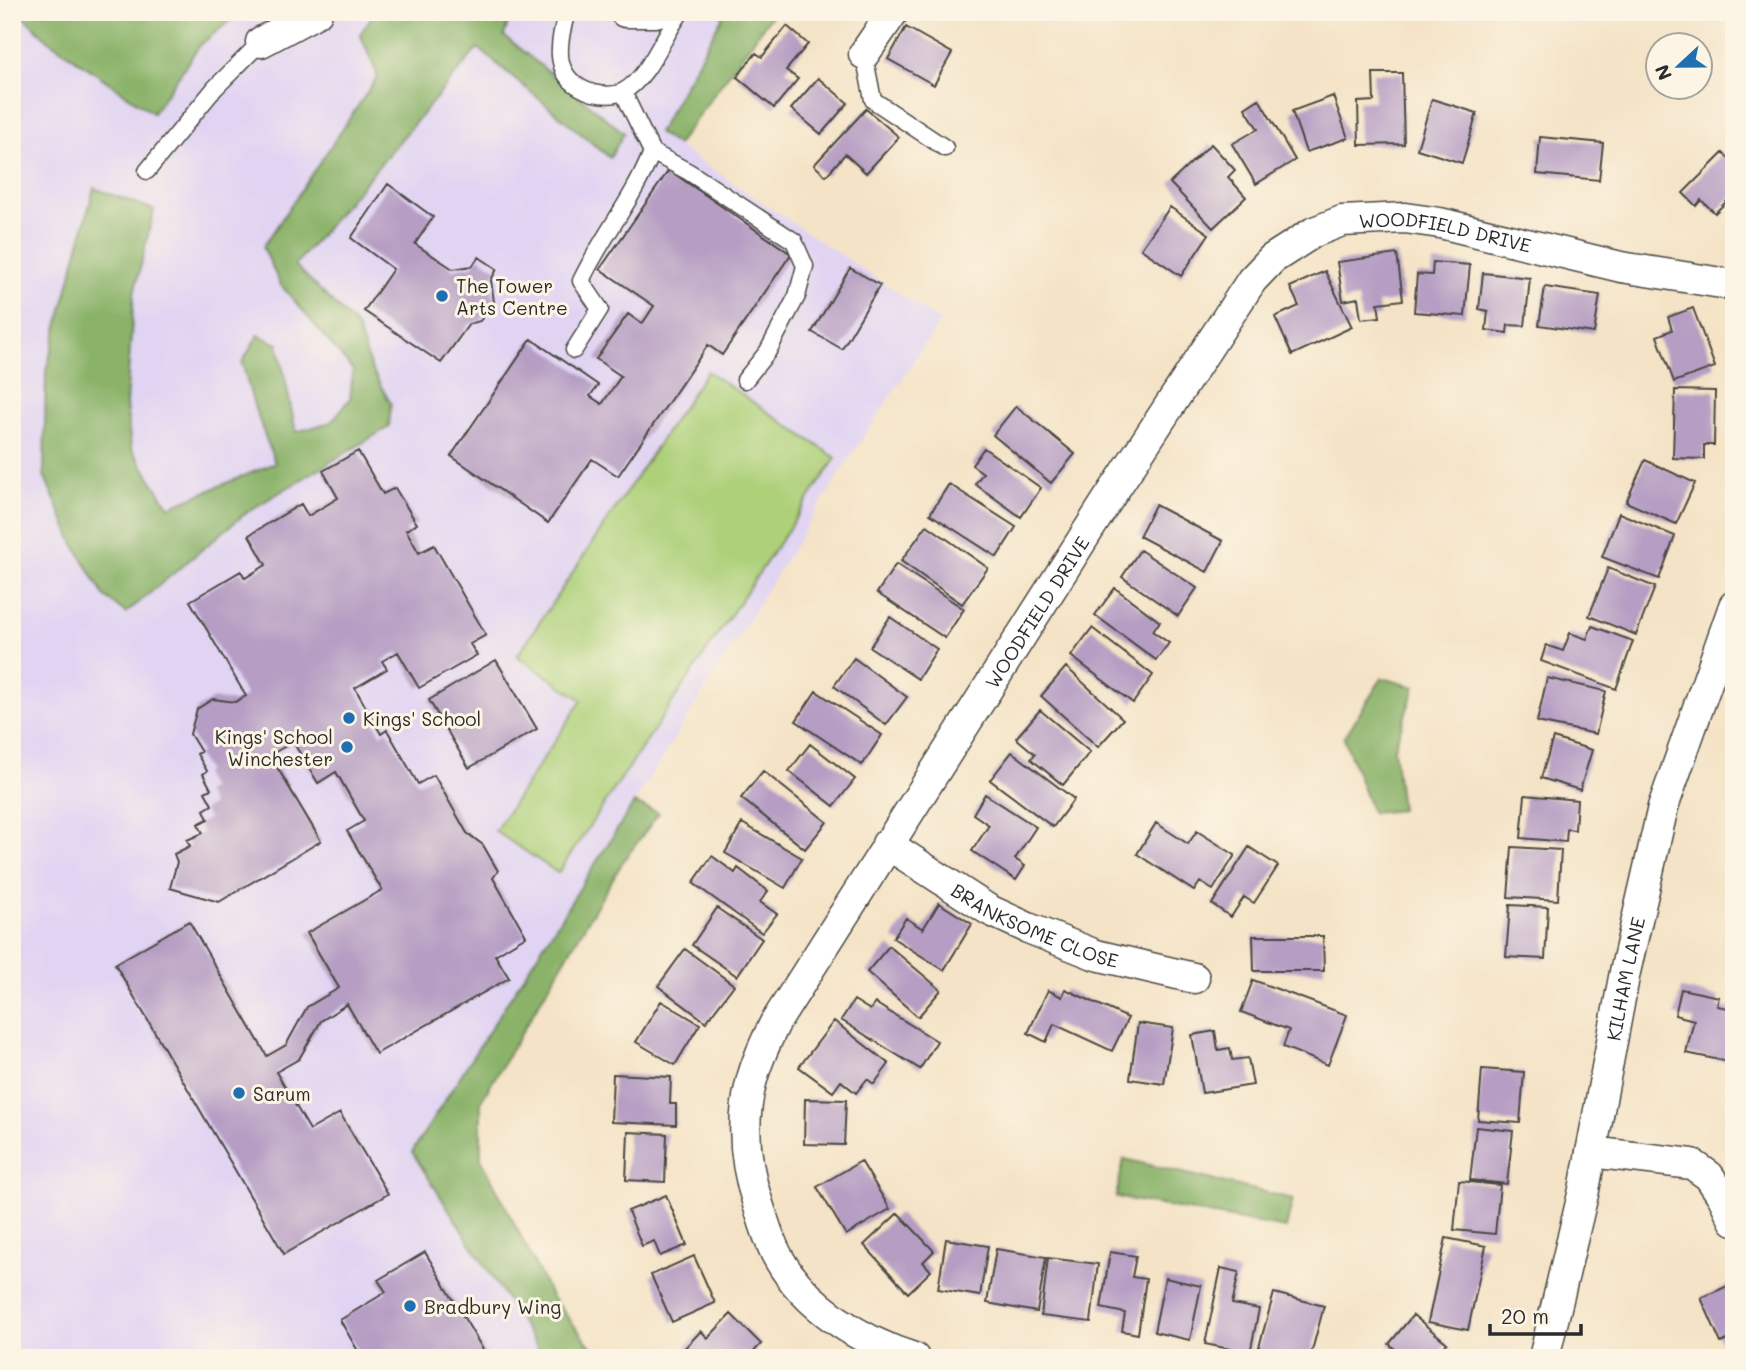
<svg xmlns="http://www.w3.org/2000/svg" width="1746" height="1370" viewBox="0 0 1746 1370" font-family="Mali,sans-serif">
	<style>
		.built { fill: #e1d4f3 }
		.green { fill: #add079; stroke: #6c7e52; stroke-width: 2 }
		.forest { fill: #8ab269; stroke: #5a6e4a; stroke-width: 2 }
		.building { fill: #b59dc3 }
		.lines { fill: none; stroke-linecap: round; stroke-linejoin: round }
		.lane-casing { stroke: #494742; stroke-width: 19 }
		.street-casing { stroke: #494742; stroke-width: 33 }
		.lane { stroke: #fff; stroke-width: 16 }
		.street { stroke: #fff; stroke-width: 30 }
		.poi-dot { fill: #1f6fb2; stroke: #fcf5e5; stroke-width: 2.5 }
		.labels { text-anchor: middle; dominant-baseline: central; stroke-width: 6; stroke-linejoin: round; paint-order: stroke }
		.street-label { font-size: 19px; fill: #2b2b2b; stroke: #fcf5e5 }
		.poi-label { font-size: 19px; fill: #2b2b2b; stroke: #fcf5e5; text-anchor: start }
	</style>
	<rect width="100%" height="100%" fill="#fcf5e5"/>
	<filter id="ink" filterUnits="userSpaceOnUse"><feTurbulence type="fractalNoise" baseFrequency=".0143" numOctaves="2"/><feDisplacementMap in="SourceGraphic" scale="14" xChannelSelector="R" yChannelSelector="G"/><feConvolveMatrix kernelMatrix="1 2 1 2 8 2 1 2 1" color-interpolation-filters="sRGB"/></filter>
	<filter id="wash" filterUnits="userSpaceOnUse"><feTurbulence type="fractalNoise" baseFrequency=".00686" numOctaves="4" result="noise"/><feDisplacementMap in="SourceGraphic" scale="28" xChannelSelector="R" yChannelSelector="G"/><feGaussianBlur stdDeviation="1.57" result="paint"/><feColorMatrix in="noise" values="0 0 0 0 0 0 0 0 0 0 0 0 0 0 0 0 0 1.4 0 .05"/><feComposite in="paint" operator="in"/></filter>
	<g filter="url(#wash)">
		<rect width="100%" height="100%" fill="#f4e3c6"/>
		<!-- built -->
		<path class="built" d="M12,12h6l31,29 103,72 48,-68 41,-33h476l6,4 -65,117 282,188 -97,147 -209,335 -222,348 132,207h-532z"/>
		<!-- green -->
		<path class="green" d="M707,371l129,87 -278,415 -63,-42 87,-131 -65,-44z"/>
		<!-- forest -->
		<path class="forest" d="M18,12h223l-41,33 -47,68 -104,-72z
			M379,12h132l-7,24 120,97 -14,25 -132,-110 -183,217 62,62 14,41 20,36 -2,23 -142,85 -121,101 -22,-17 -31,-54 -29,-67 2,-104 48,-183 60,22 -20,84 -8,110 5,44 38,59 106,-44 -20,-54 -13,-46 16,-28 20,9 18,88 35,-10 19,-23 3,-29 -73,-86 -17,-37 115,-171 -18,-42 12,-18z
			M717,12h57l-97,133 -19,-12 65,-117z
			M1382,678l33,9 -21,61 7,62 -29,3 -28,-75z
			M634,803l25,10 -37,50 -141,238v57l70,138 49,62h-56l-132,-206z
			M1124,1159l169,40 -7,29 -170,-31z"/>
		<g id="blocks">
			<!-- building -->
			<path class="building" d="M787,26l21,18 -22,26 12,9 -24,29 -37,-31 19,-24 6,4z
				M906,27l46,26 -18,32 -46,-26z
				M1373,73h29l2,71 -45,1 -1,-43 16,-1z
				M818,78l30,25 -27,31 -30,-25z
				M1333,96l15,42 -42,14 -14,-41z
				M1259,99l36,61 -39,24 -24,-40 26,-15 -13,-21z
				M1432,99l45,14 -15,50 -45,-14z
				M866,109l33,28 -33,36 -21,-19 -19,22 -12,-11z
				M1540,137l63,6 -4,37 -62,-6z
				M1211,144l24,26 -7,7 18,20 -33,31 -43,-45z
				M1723,153l11,10v31l-19,19 -14,-13 -5,6 -13,-13z
				M669,170l122,84 -69,101 -14,-10 -90,131 -26,-17 -44,64 -97,-67 80,-117 67,46 -8,11 12,8 19,-28 -25,-17 32,-45 14,10 12,-18 -54,-37z
				M388,184l45,33 -18,27 38,25 19,-3 7,-9 18,12 -6,11 3,22 -14,19 -11,3 -28,39 -77,-52 29,-42 -42,-31z
				M1170,207l39,27 -28,42 -40,-27z
				M1397,254l6,46 -25,3 2,14 -19,2 -3,-21 -15,3 -6,-39z
				M1433,262l37,3 -5,51 -51,-4 3,-38 15,1z
				M850,268l30,17 -38,64 -30,-17z
				M1325,271l27,56 -60,28 -17,-38 24,-11 -9,-19z
				M1483,273l47,5 -5,48 -17,-1 -1,8 -21,-3 2,-19 -9,-2z
				M1545,287l55,8 -6,38 -55,-8z
				M1693,308l22,59 -41,15 -17,-46 15,-6 -4,-13z
				M1675,390l40,1 -1,54h-10v14l-31,-1z
				M1016,406l59,48 -24,29 -58,-48z
				M984,448l57,40 -20,29 -46,-33 8,-11 -11,-8z
				M358,451l25,43 12,-6 22,36 -11,6 13,23 15,-8 52,90 -16,9 7,11 -58,33 -21,-36 -16,9 5,8 -32,19 26,46 6,-4 31,54 16,-9 33,58 16,12 15,26 -5,7 33,58 -31,19 14,23 -133,76 -29,-50 -26,17 -22,38 -23,13 34,58 30,-17 48,81 -104,60 -169,-290 74,-43 78,135 19,-11 21,-38 32,-19 -32,-55 75,-43 -35,-59 17,-10 -28,-49 -18,11 -25,-41 -23,13 51,86 -102,61 -49,-14 7,-26 -3,-8 16,-8 -3,-6 16,-7 -5,-9 10,-5 -4,-9 8,-5 -7,-13 6,-3 -8,-15 4,-3 -10,-17 4,-2 -11,-18 7,-25 16,-10 22,3 11,-6 -56,-95 51,-30 4,7 21,-13 -17,-30 52,-31 7,12 30,-18 -15,-27z
				M1645,460l50,23 -19,41 -50,-22z
				M949,484l67,43 -19,30 -67,-43z
				M1155,505l68,36 -16,31 -68,-36z
				M1619,513l56,23 -16,43 -57,-22z
				M927,525l61,43 -26,36 -61,-43z
				M1140,550l57,38 -19,28 -56,-39z
				M896,564l68,45 -19,29 -68,-45z
				M1608,568l47,19 -19,48 -47,-19z
				M1115,588l45,34 -8,9 17,12 -13,17 -61,-45z
				M890,617l47,32 -19,30 -48,-32z
				M1592,626l41,15 -17,48 -75,-28 5,-16 17,6 7,-18 17,6z
				M1092,628l61,47 -20,28 -62,-47z
				M854,658l53,39 -21,28 -52,-39z
				M496,660l41,69 -68,39 -40,-68z
				M1066,667l57,52 -25,28 -57,-51z
				M1547,678l59,13 -10,43 -59,-12z
				M816,691l66,44 -20,30 -66,-44z
				M1040,710l50,42 -27,33 -32,-26 4,-5 -19,-16z
				M1553,738l39,12 -12,40 -39,-12z
				M810,744l45,35 -21,27 -45,-35z
				M1012,752l62,47 -21,28 -63,-47z
				M763,771l64,51 -22,27 -64,-51z
				M985,794l51,33 -21,32 10,7 -9,14 -44,-29 17,-26 -16,-11z
				M1525,795l52,5 -2,30 -8,-1 -1,13 -45,-4z
				M742,823l60,35 -17,30 -60,-35z
				M1156,823l32,21 9,-13 38,24 -22,35 -13,-8 -6,9 -57,-37z
				M1249,847l29,19 -24,37 -10,-6 -13,20 -19,-13z
				M1512,847l49,3 -3,50 -50,-3z
				M712,856l23,17 3,-5 30,23 -8,11 17,12 -15,19 -69,-50z
				M939,903l33,21 -28,46 -51,-32 13,-20 17,11z
				M1510,905l38,2 -3,52 -39,-2z
				M717,908l45,31 -25,37 -45,-31z
				M1253,936h70l1,35h-70z
				M889,946l52,44 -23,27 -51,-45z
				M685,949l49,36 -28,37 -48,-36z
				M1253,980l94,35 -19,50 -45,-18 6,-17 -48,-18z
				M1065,989l63,29 -16,33 -58,-27 -8,18 -18,-9 20,-43 14,7z
				M1681,989l38,8 -2,9 17,3v54l-48,-10 8,-33 -19,-5z
				M854,1000l16,10 5,-7 62,38 -17,28 -79,-49z
				M661,1001l39,23 -25,41 -39,-23z
				M834,1021l55,43 -15,20 -7,-5 -11,14 -15,-12 -8,11 -34,-25z
				M1138,1023l35,5 -9,56 -34,-5z
				M1215,1031l3,19 12,-2 2,12 16,-2 5,27 -51,8 -10,-58z
				M1482,1069l42,3 -4,51 -42,-3z
				M613,1074l58,3 -1,27h6v21l-65,-3z
				M805,1099l41,1 -2,45 -40,-1z
				M1476,1127l37,4 -6,53 -37,-4z
				M628,1132l39,2 -2,48 -39,-2z
				M861,1161l29,48 -44,26 -29,-48z
				M1459,1181l41,4 -5,49 -41,-4z
				M666,1195l21,50 -27,11 -6,-15 -12,5 -14,-35z
				M898,1213l36,38 -11,11 8,9 -23,22 -44,-48z
				M1446,1238l40,8 -18,84 -40,-8z
				M946,1239l42,7 -8,50 -42,-7z
				M996,1249l50,8 -9,55 -50,-9z
				M425,1252l63,106h-126l-22,-38 46,-28 -8,-12z
				M1110,1252l26,4 -4,21 14,2 -8,55 -16,-3 3,-18 -24,-5z
				M694,1256l21,47 -43,19 -21,-47z
				M1048,1258l50,6 -7,58 -50,-6z
				M1221,1268l18,4 -7,32 27,5 -9,44 -45,-9z
				M1165,1278l36,8 -11,54 -36,-8z
				M1734,1283v54l-13,6 -20,-45z
				M1274,1293l50,13 -14,52h-38l-15,-4z
				M731,1314l30,30 -13,14h-73l26,-27 7,7z
				M1413,1315l34,28 -12,15h-43l5,-7 -8,-7z"/>
		</g>
	</g>
	<g filter="url(#ink)">
		<use href="#blocks" fill-opacity="0" stroke="#494742" stroke-width="2"/>
		<g class="lines">
			<!-- lane casing -->
			<g class="lane-casing">
				<path id="lane" d="M567,12c-10,33 -16,68 26,81 9,2 22,3 31,-2 25,-14 39,-55 57,-79
					M864,54l9,46 72,48
					M652,152l37,20 105,69 11,25 -8,30 -29,55 -23,29
					M147,171l68,-83 46,-46
					M574,350l26,-41 -19,-28c21,-45 53,-82 71,-129l-29,-60"/>
			</g>
			<!-- street casing -->
			<g class="street-casing">
				<g id="street">
					<path d="M625,12h31"/>
					<path d="M261,42l56,-30"/>
					<path d="M864,54l29,-42"/>
					<path id="s1" d="M887,844l102,66 39,18 68,27 98,23"/>
					<path d="M1591,1152l101,12 17,12 14,21 11,23"/>
					<path id="s2" d="M914,1358c-52,-16 -108,-51 -135,-99 -10,-17 -15,-37 -21,-55 -13,-39 -17,-81 -7,-121 5,-21 14,-40 24,-60l330,-519 147,-224 20,-21 42,-27 28,-11 63,-3 35,5 181,44 113,18"/>
					<path id="s3" d="M1544,1358l40,-168 41,-218 38,-165 71,-201"/>
				</g>
			</g>
			<!-- lane -->
			<use href="#lane" class="lane"/>
			<!-- street -->
			<use href="#street" class="street"/>
		</g>
	</g>
	<!-- markers -->
	<g class="poi-dot">
		<circle cx="442" cy="296" r="7"/>
		<circle cx="349" cy="718" r="7"/>
		<circle cx="347" cy="747" r="7"/>
		<circle cx="239" cy="1093" r="7"/>
		<circle cx="410" cy="1306" r="7"/>
	</g>
	<g class="labels">
		<!-- street labels -->
		<g class="street-label">
			<text stroke="none"><textPath href="#s2" startOffset="1514">WOODFIELD DRIVE</textPath></text>
			<text stroke="none"><textPath href="#s2" startOffset="905">WOODFIELD DRIVE</textPath></text>
			<text stroke="none"><textPath href="#s1" startOffset="170">BRANKSOME CLOSE</textPath></text>
			<text stroke="none"><textPath href="#s3" startOffset="388">KILHAM LANE</textPath></text>
		</g>
		<!-- poi labels -->
		<g class="poi-label">
			<text x="456" y="285">The Tower<tspan x="456" dy="22">Arts Centre</tspan></text>
			<text x="363" y="718">Kings' School</text>
			<text x="333" y="736" text-anchor="end">Kings' School<tspan x="333" dy="22">Winchester</tspan></text>
			<text x="253" y="1093">Sarum</text>
			<text x="424" y="1306">Bradbury Wing</text>
		</g>
	</g>
	<!-- margin -->
	<rect width="1746" height="1370" fill="none" stroke="#fcf5e5" stroke-width="42"/>
	<!-- north arrow -->
	<g transform="translate(1679 66) rotate(248)"><circle r="33" fill="#fcf5e5" stroke="#a8a49b" stroke-width="2"/>
	<path d="M0-5L12 26L0 18L-12 26Z" fill="#1f6fb2"/>
	<text y="-10" font-size="19" font-weight="bold" text-anchor="middle" fill="#2b2b2b">N</text>
	</g>
	<!-- scale -->
	<path d="M1490 1324v10h91v-10" fill="none" stroke="#2b2b2b" stroke-width="3.5"/>
	<text x="1501" y="1324" font-size="21" fill="#2b2b2b" stroke="#fcf5e5" stroke-width="5" paint-order="stroke">20 m</text>
</svg>
